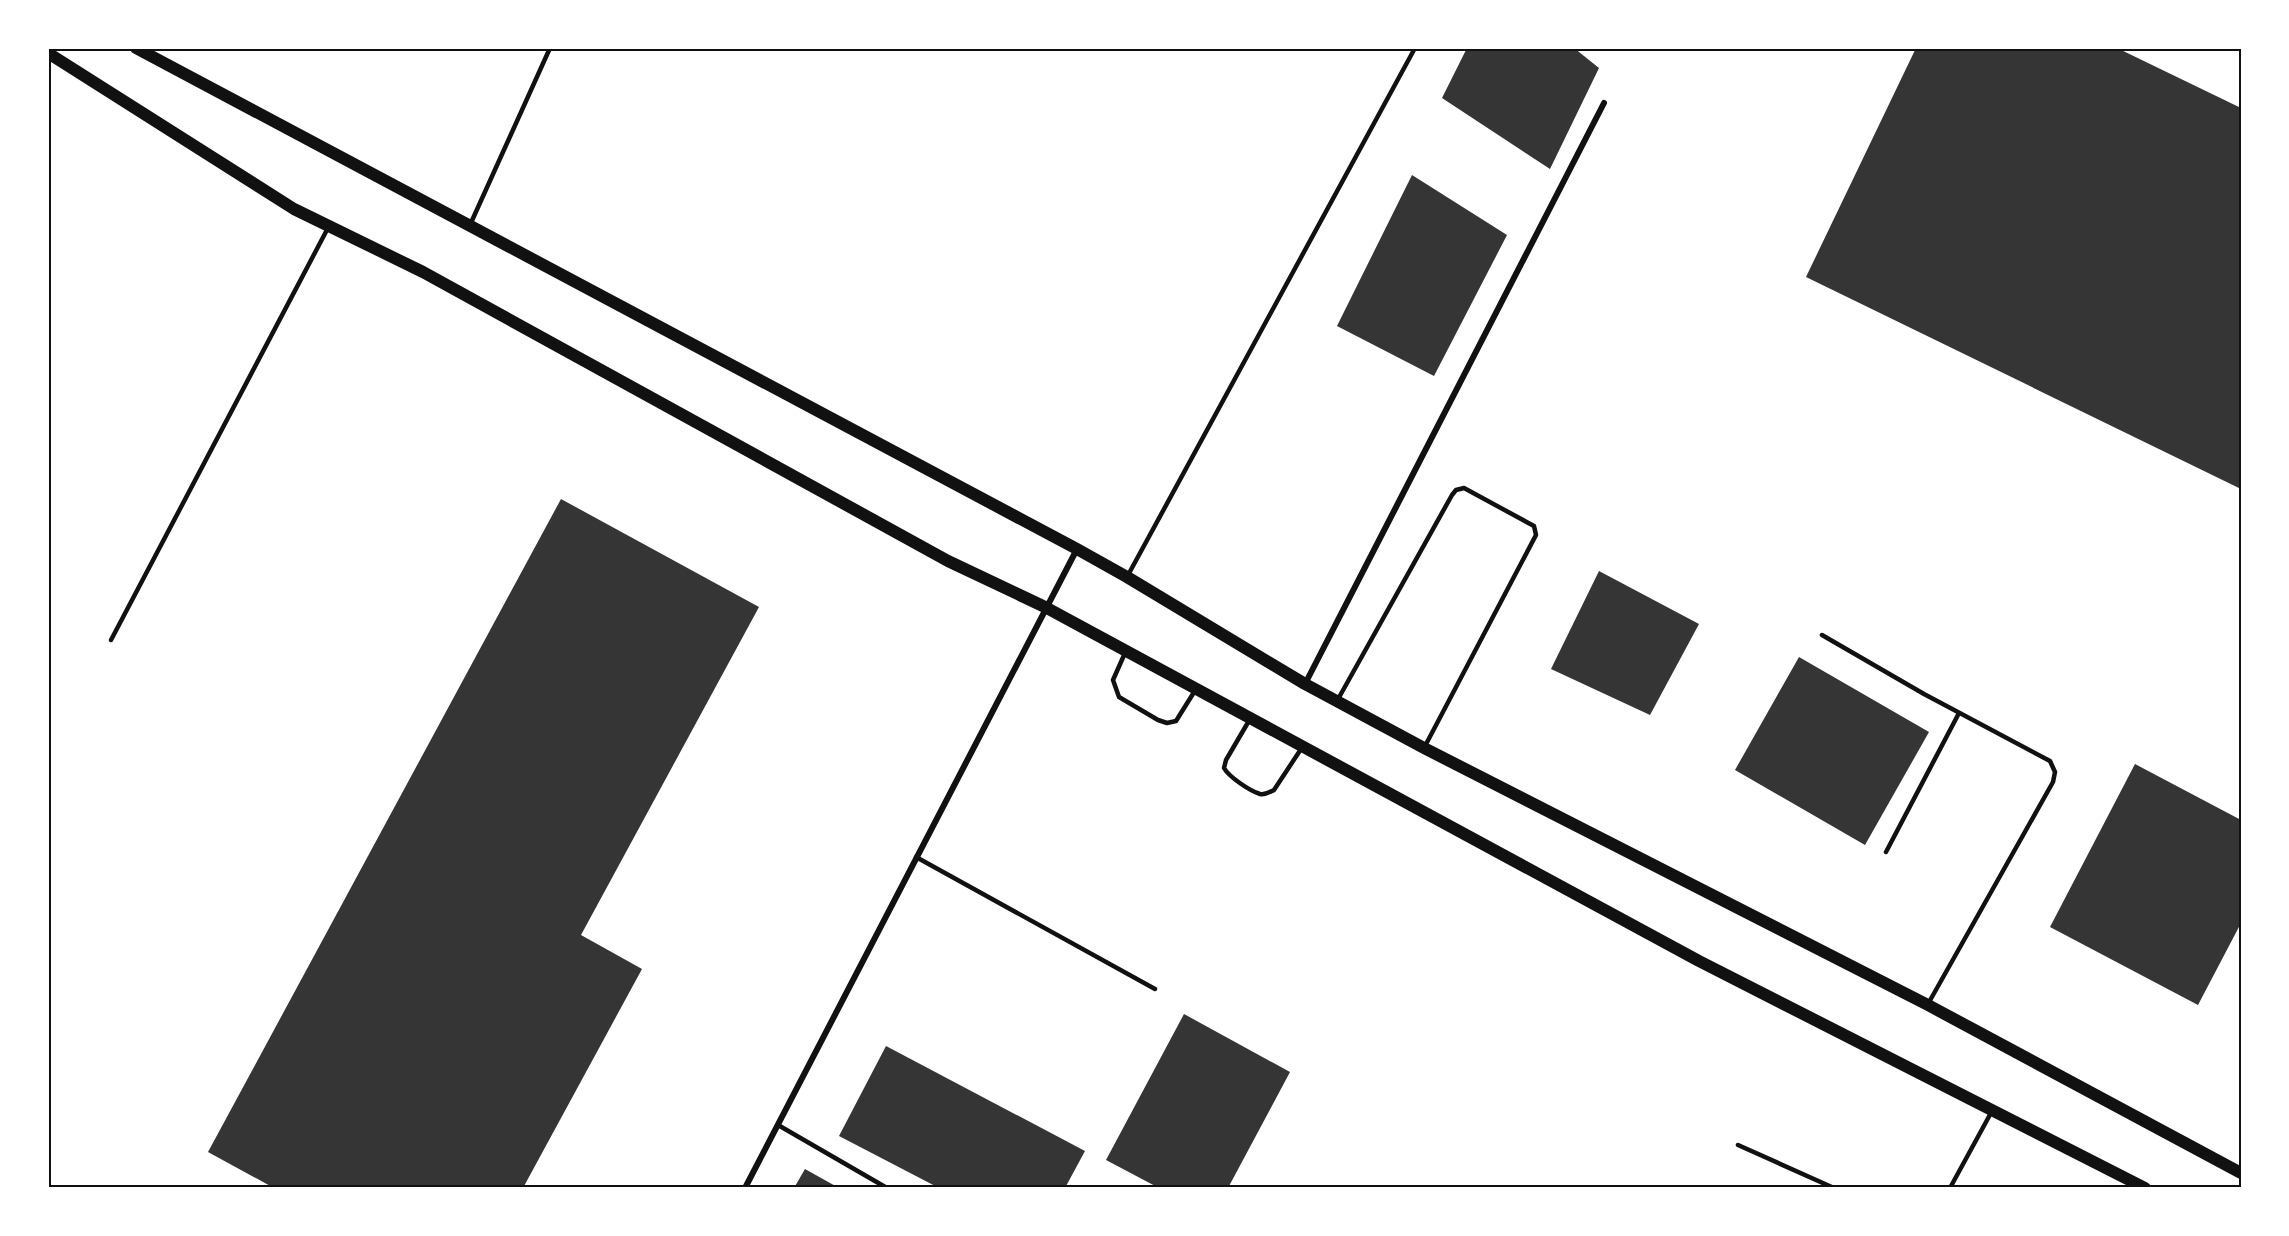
<svg xmlns="http://www.w3.org/2000/svg" width="2289" height="1236" viewBox="0 0 2289 1236" font-family="Literata,serif">
	<style>
		.building { fill: #353535 }
		.lines { fill: none; stroke-linecap: round; stroke-linejoin: round }
		.service { stroke: #111; stroke-width: 4.5 }
		.minor { stroke: #111; stroke-width: 6 }
		.secondary { stroke: #111; stroke-width: 12 }
		.neatline { fill: none; stroke: #111; stroke-width: 2 }
	</style>
	<rect width="100%" height="100%" fill="#fff"/>
	<!-- building -->
	<path class="building" d="M1467,48h107l25,20 -49,101 -108,-71z
		M1916,48h201l124,60v381l-435,-212z
		M1412,175l95,60 -73,141 -97,-50z
		M561,499l198,108 -178,328 61,34 -119,219h-249l-66,-36z
		M1599,571l100,53 -49,91 -99,-46z
		M1799,657l130,75 -64,113 -130,-75z
		M2135,764l106,56v103l-43,82 -148,-78z
		M1184,1014l106,58 -62,116h-69l-53,-28z
		M886,1046l199,105 -20,37h-126l-100,-52z
		M805,1169l34,19h-45z"/>
	<g class="lines">
		<!-- service -->
		<path class="service" d="M470,225l80,-177
			M1127,577l288,-529
			M1822,635l102,59 126,67 5,11 -2,10 -125,222
			M111,640l218,-414
			M1125,653l-12,27 6,17 39,23 9,3 9,-2 20,-32
			M1337,701l115,-206 4,-5 8,-2 70,38 2,9 -112,213
			M1250,719l-24,41 -2,8c5,9 26,23 36,26 6,1 10,-2 14,-4l29,-44
			M1886,852l73,-139
			M916,857l239,132
			M778,1125l109,63
			M1738,1145l96,43
			M1950,1188l42,-77"/>
		<!-- minor -->
		<path class="minor" d="M1305,684l299,-581
			M745,1188l332,-639"/>
		<!-- secondary -->
		<path class="secondary" d="M136,48l941,501 50,28 178,107 119,64 504,257 313,168
			M48,53l246,156 129,63 525,289 97,46 654,354 446,227"/>
	</g>
	<!-- border -->
	<rect width="2289" height="1236" fill="none" stroke="#ffffff" stroke-width="99"/>
	<rect x="50" y="50" width="2190" height="1136" class="neatline"/>
</svg>
